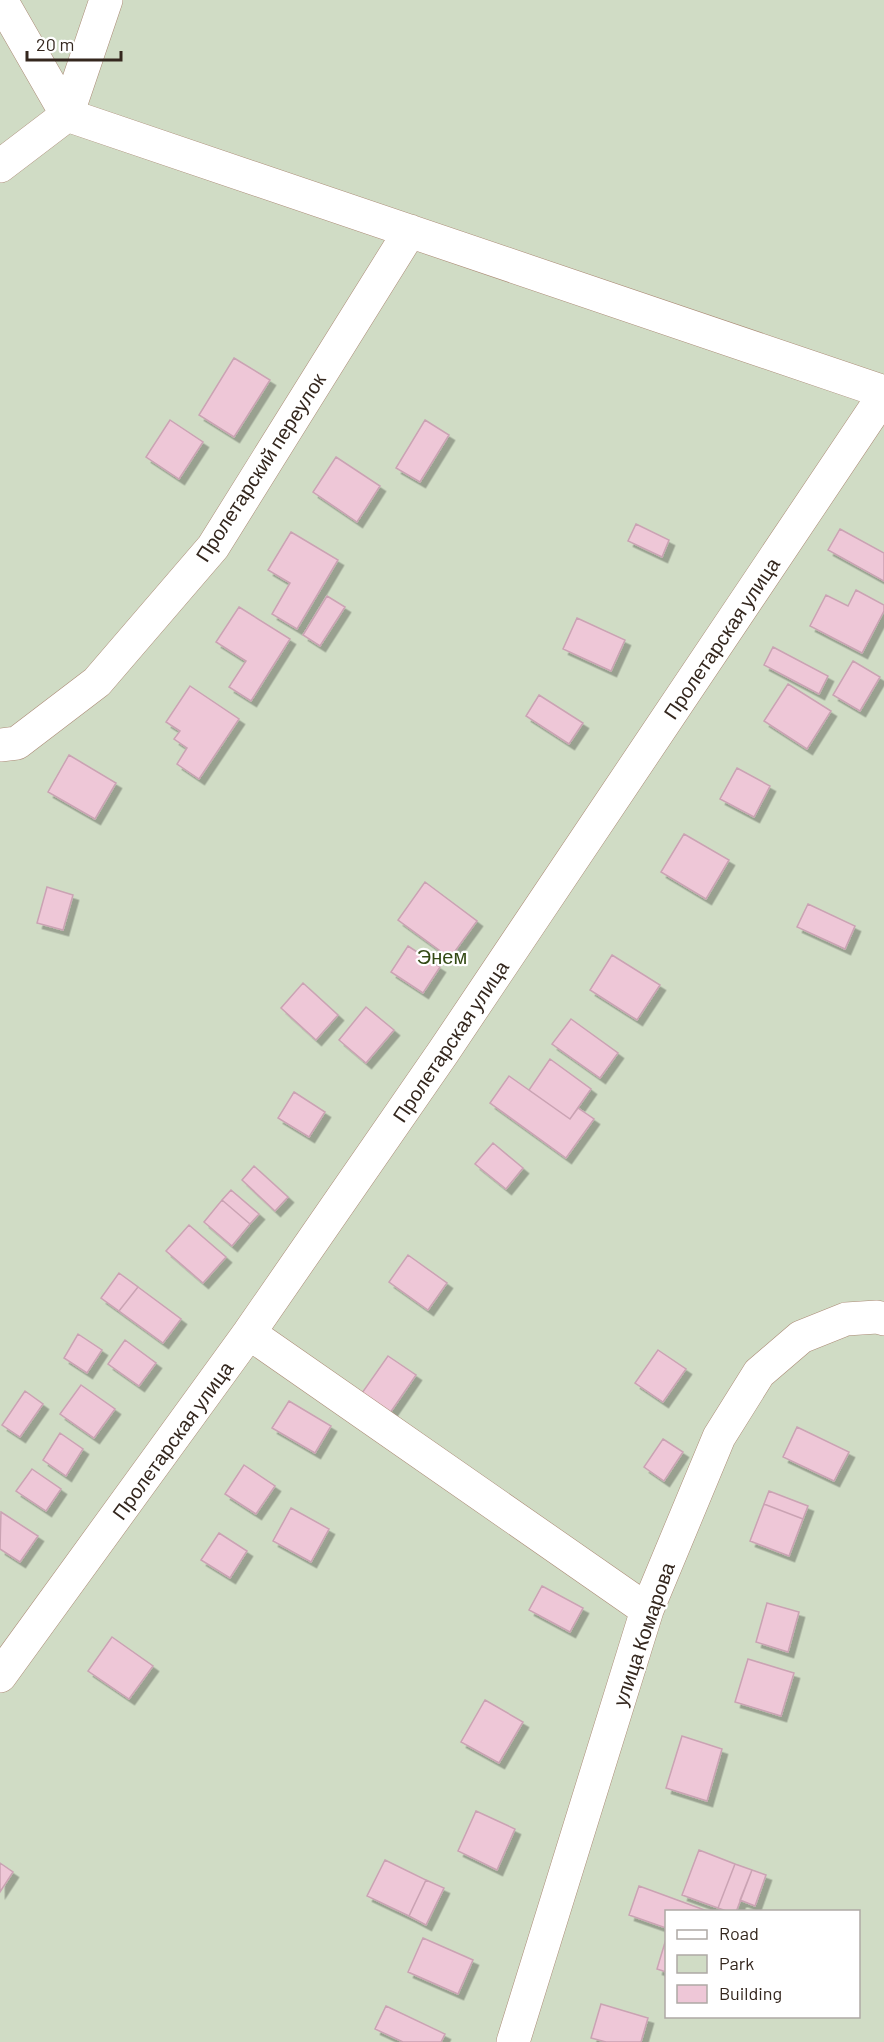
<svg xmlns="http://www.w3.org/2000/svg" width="884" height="2042" viewBox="0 0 884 2042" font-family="Barlow,sans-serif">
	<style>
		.green { fill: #d0dcc5; fill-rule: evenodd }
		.building { fill: #eec7d7; stroke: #caa3b3; stroke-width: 1.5; filter: url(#shadow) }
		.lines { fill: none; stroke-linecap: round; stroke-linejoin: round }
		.minor-casing { stroke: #ab8b76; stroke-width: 34 }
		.minor { stroke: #fff; stroke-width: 33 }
		.labels { text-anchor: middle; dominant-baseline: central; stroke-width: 4.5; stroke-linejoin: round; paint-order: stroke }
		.street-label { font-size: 20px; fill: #34271e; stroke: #fff }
		.park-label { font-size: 20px; fill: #344a15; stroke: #fff }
	</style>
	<defs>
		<filter id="shadow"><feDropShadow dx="5.5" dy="5.5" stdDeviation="0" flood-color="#0004"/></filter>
	</defs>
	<rect width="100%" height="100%" fill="#feefe6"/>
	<!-- green -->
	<path class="green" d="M0,0h884v2042h-884zM666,1912h192v104h-192z"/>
	<!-- building -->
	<path class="building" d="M234,358l36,22 -36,57 -35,-22z
		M170,420l33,22 -24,37 -33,-22z
		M425,420l24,15 -29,47 -24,-14z
		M336,457l44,29 -23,36 -44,-30z
		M636,524l33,16 -7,17 -34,-16z
		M840,529l44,24v28l-56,-31z
		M291,532l47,28 -41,69 -25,-15 18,-31 -22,-13z
		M856,590l28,15v6l-22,42 -52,-27 16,-31 22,11z
		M327,596l18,11 -25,39 -17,-11z
		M239,607l51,32 -39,62 -22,-14 17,-26 -30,-19z
		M577,618l48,22 -14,31 -48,-22z
		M773,647l55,29 -9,18 -55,-29z
		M853,661l27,16 -20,34 -27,-16z
		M788,684l43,27 -24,38 -43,-28z
		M190,686l49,33 -40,60 -22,-15 10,-16 -13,-9 6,-8 -14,-9z
		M539,695l44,28 -14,21 -43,-28z
		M69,755l47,28 -21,36 -47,-27z
		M737,768l33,18 -16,31 -34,-18z
		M684,834l45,26 -23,39 -45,-27z
		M425,882l52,39 -27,37 -52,-38z
		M47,887l26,8 -10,35 -26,-7z
		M808,904l47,22 -10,23 -48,-22z
		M408,946l32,21 -17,26 -32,-21z
		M612,955l48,30 -23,35 -47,-30z
		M303,983l35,32 -22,25 -35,-32z
		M366,1007l28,23 -28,33 -27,-23z
		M571,1019l47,34 -18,25 -48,-34z
		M550,1059l41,30 -21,30 -41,-29z
		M509,1076l61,43 8,-11 16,11 -28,39 -76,-55z
		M294,1092l31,20 -16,25 -31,-19z
		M493,1143l30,25 -17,21 -31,-25z
		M254,1166l34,31 -13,14 -33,-31z
		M231,1190l28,24 -9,10 -28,-24z
		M222,1200l28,24 -18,22 -28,-24z
		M189,1225l37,32 -23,26 -37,-32z
		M408,1255l39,28 -19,27 -39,-28z
		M119,1273l19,14 -19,24 -18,-13z
		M138,1287l43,32 -18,24 -44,-32z
		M78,1334l24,16 -15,23 -23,-15z
		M125,1340l31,23 -17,23 -31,-22z
		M658,1350l28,19 -23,33 -28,-19z
		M388,1356l28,19 -26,38 -28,-20z
		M81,1385l34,24 -21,29 -34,-24z
		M25,1391l18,13 -23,33 -18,-12z
		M289,1401l42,25 -16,27 -43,-25z
		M797,1427l52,25 -15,29 -51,-24z
		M60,1433l23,16 -17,27 -23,-16z
		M663,1439l20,13 -19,29 -20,-14z
		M244,1465l31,21 -19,28 -31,-20z
		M32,1469l29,20 -15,22 -30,-20z
		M769,1491l39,15 -5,13 -39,-15z
		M764,1504l39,15 -14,37 -39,-15z
		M291,1508l38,21 -18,33 -38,-21z
		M1,1512l37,24 -18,26 -20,-13z
		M219,1533l28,18 -17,27 -29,-18z
		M542,1586l41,22 -13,24 -41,-22z
		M767,1603l32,9 -11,40 -32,-10z
		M112,1637l41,29 -24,33 -41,-28z
		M748,1659l46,14 -13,43 -46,-14z
		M485,1700l38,22 -24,41 -38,-21z
		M682,1736l40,13 -15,52 -41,-13z
		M476,1811l39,18 -18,41 -39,-19z
		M699,1850l36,14 -17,44 -36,-13z
		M385,1860l41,20 -17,36 -42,-20z
		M0,1863l13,9 -13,20z
		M735,1864l17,6 -16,42h-7l-11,-4z
		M752,1870l14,5 -11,31 -15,-6z
		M426,1880l18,8 -18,37 -17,-9z
		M639,1886l71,26h-44v16l-37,-13z
		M423,1938l50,22 -15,34 -50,-22z
		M666,1939v33l-9,-3z
		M601,2004l47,14 -7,24h-35l-15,-4z
		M386,2006l59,28 -4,8h-38l-28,-13z"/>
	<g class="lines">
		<!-- minor casing -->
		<g class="minor-casing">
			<path id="minor" d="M1,0l66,115 817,277
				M67,115l39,-115
				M0,166l67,-51
				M0,745l17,-2 80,-61 116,-135 197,-316
				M249,1333l398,277
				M0,1676l249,-343 195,-282 440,-656
				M513,2042l134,-432 72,-173 40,-64 42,-36 45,-18 31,-2 7,2"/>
		</g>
		<!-- minor -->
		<use href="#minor" class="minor"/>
	</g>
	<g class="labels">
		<!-- street labels -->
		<g class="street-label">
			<text transform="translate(260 467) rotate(-57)">Пролетарский переулок</text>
			<text transform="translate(721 638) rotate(-56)">Пролетарская улица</text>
			<text transform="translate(450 1041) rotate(-56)">Пролетарская улица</text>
			<text transform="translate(172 1440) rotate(-54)">Пролетарская улица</text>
			<text transform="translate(643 1634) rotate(-71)">улица Комарова</text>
		</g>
		<!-- park labels -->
		<g class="park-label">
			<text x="442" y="956">Энем</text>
		</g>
	</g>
	<!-- legend -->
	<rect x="665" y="1910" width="195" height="108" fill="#ffffff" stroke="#aea9a5" stroke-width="1.5"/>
	<rect x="677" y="1930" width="30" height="9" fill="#ffffff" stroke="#aea9a5" stroke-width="1.5"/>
	<text x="719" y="1940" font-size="18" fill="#34271e">Road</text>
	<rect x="677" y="1955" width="30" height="18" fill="#d0dcc5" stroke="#aea9a5" stroke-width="1.5"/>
	<text x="719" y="1970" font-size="18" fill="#34271e">Park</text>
	<rect x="677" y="1985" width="30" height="18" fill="#eec7d7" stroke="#aea9a5" stroke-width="1.5"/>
	<text x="719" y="2000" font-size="18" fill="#34271e">Building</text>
	<!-- scale -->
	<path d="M27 51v9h94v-9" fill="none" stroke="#34271e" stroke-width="3"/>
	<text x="36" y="51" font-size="18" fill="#34271e" stroke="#ffffff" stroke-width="4.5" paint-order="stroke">20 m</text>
</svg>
